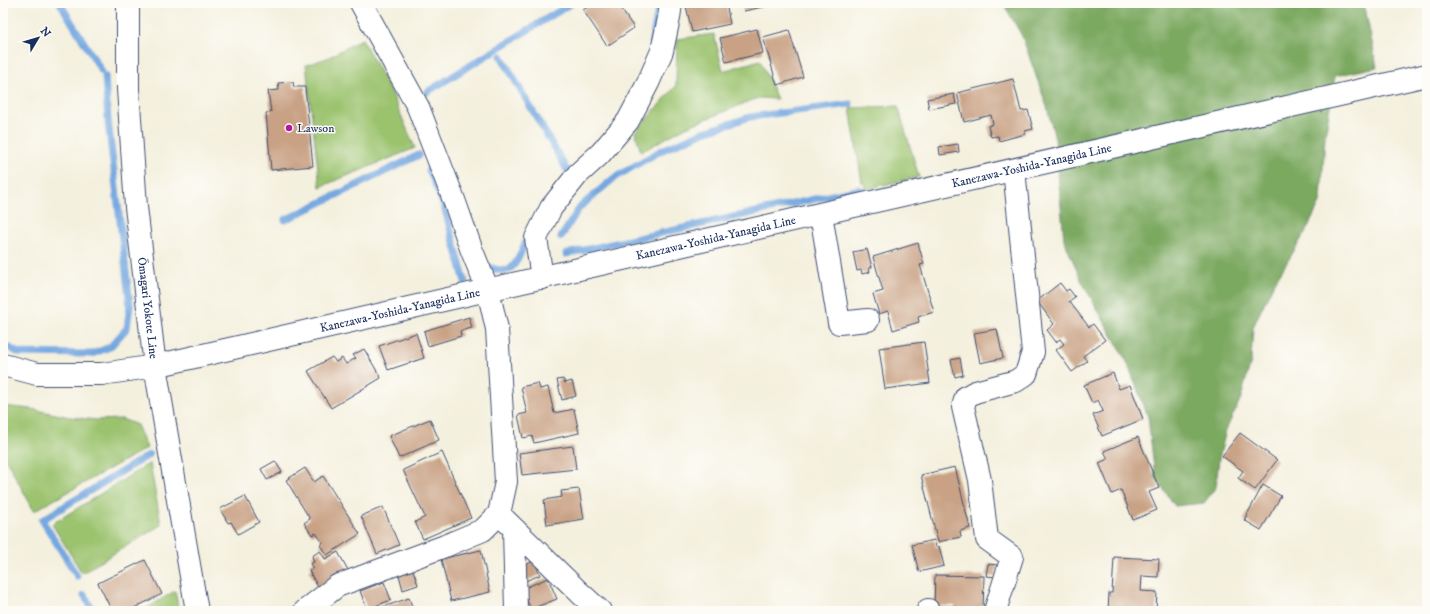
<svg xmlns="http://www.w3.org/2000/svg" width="1430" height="614" viewBox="0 0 1430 614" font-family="'IM FELL DW Pica',serif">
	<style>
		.green { fill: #9bc36e; stroke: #5b7966 }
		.forest { fill: #7ca961; stroke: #4c6c60 }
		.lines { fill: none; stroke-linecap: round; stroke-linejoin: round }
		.stream { stroke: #75a7e0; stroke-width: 7 }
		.building { fill: #c9a285 }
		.minor-casing { stroke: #3c4c71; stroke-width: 24 }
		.major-casing { stroke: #3c4c71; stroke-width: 24 }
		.minor { stroke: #fff; stroke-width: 22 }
		.major { stroke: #fff; stroke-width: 22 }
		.poi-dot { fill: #b5179e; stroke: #fdfcf7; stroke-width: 1.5 }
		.labels { text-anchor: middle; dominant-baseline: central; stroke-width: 3; stroke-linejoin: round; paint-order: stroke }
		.poi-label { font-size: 12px; fill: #1b2f5e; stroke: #fdfcf7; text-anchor: start }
		.street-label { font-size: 12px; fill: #1b2f5e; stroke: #fdfcf7 }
	</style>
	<rect width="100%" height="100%" fill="#fdfcf7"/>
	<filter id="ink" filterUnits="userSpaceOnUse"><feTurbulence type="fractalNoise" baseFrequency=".025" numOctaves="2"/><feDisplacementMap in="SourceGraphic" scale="8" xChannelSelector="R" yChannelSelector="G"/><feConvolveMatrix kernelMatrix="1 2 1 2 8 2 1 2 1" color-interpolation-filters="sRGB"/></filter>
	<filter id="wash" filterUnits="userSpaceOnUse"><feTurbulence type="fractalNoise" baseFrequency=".012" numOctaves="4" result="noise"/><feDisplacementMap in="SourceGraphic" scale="16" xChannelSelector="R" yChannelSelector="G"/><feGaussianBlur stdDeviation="0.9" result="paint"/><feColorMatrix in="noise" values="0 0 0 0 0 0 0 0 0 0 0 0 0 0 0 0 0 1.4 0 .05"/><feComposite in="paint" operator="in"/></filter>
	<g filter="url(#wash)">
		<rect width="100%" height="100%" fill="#f4f0de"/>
		<!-- green -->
		<path class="green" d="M714,34l9,37 37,-11 17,39 -19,-1 -72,29 -45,25 -6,-20 41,-46 1,-47z
			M362,39l30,55 23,54 -95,39 -14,-122 21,-7z
			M898,106l21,71 -54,12 -1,-7 -2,1 -12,-75z
			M3,406l28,3 39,8 27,3 25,-1 15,6 10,23 -113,63 -31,-57z
			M150,463l11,62 -79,48 -30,-49z
			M175,591l4,20h-37z"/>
		<!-- forest -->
		<path class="forest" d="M1003,3h361l13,64 -42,9 -10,61 -4,64 -16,32 -32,52 -20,42 -2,34 -10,37 -15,32 -7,29 -3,28 -12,16 -29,3 -20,-29 -7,-60 -21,-55 -45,-80 -18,-42 -9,-101 -8,-32 -25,-71z"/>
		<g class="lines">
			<!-- stream -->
			<path class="stream" d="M60,3l41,67
				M652,41l7,-35
				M501,56l66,114
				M427,92l145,-89
				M429,170l15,36 21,76
				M285,220l134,-65
				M561,237l19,-30 34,-29 46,-27 44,-19 46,-15 100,-13
				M566,254l294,-65
				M488,267c6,1 14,5 20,3 9,-3 17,-28 21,-36
				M3,344l16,9 73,1 18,-7 17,-19 3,-23 -22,-184 -3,-45
				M77,576l-35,-56 107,-65
				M84,595l10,16"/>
		</g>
		<g id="blocks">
			<!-- building -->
			<path class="building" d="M594,3h23l17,25 -27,18 -24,-36z
				M702,3h24l4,21 -38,8 -6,-26z
				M742,3h34v1l-32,7z
				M757,29l6,24 -37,9 -6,-24z
				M789,30l14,47 -26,8 -14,-48z
				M1013,79l8,32 7,-1 5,19 -8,2v3l-26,7 -1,-5 -7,1 -3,-11 5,-2 -2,-9 -27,7 -7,-29z
				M293,82l1,5h11l8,79 -42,4 -5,-57 5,-1 -3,-21 11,-1 -1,-7z
				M954,94l2,10 -27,5 -2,-10z
				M958,144l1,8 -19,3 -1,-8z
				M918,243l6,21 -4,1 14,47 -16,5 1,5 -26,8 -5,-19 -9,3 -6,-20 10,-3 -10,-34z
				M867,249l5,18 -3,1 1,4 -8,2 -1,-4 -4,1 -4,-19z
				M1060,283l6,8 3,-2 6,8 -6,4 20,26 4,-3 12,16 -22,16 4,5 -15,11 -16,-22 8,-6 -4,-5 -4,3 -9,-12 7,-6 -17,-23z
				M469,317l3,11 -12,3 1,5 -33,10 -4,-15z
				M997,329l6,29 -23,5 -6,-30z
				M416,333l8,25 -36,12 -9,-24z
				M924,342l6,41 -45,6 -6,-41z
				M364,349l17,29 -50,30 -23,-37 24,-14 4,5 6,-4 4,6 10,-6 -3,-3z
				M960,358l3,17 -8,2 -4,-17z
				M1113,373l6,16 11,-4 13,34 -41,17 -9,-21 10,-4 -5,-11 -6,3 -8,-18z
				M563,379l2,4 7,-2 4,15 -14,4 -5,-20z
				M538,383l2,6 8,-2 6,26 20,-4 5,24 -45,10 -2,-7 -9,2 -5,-23 9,-2 -6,-26z
				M430,419l9,21 -40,18 -10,-22z
				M1240,433l37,27 -22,30 -17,-12 5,-7 -21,-15z
				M1138,437l21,51 -10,4 8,18 -24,10 -12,-30 -9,4 -13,-31 9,-4 -4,-8z
				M573,446l3,23 -54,6 -3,-22z
				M442,452l29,66 -48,21 -8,-17 10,-5 -22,-47z
				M275,461l7,11 -15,8 -6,-11z
				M955,467l15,61 -10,3 1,6 -23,5 -17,-67z
				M305,468l9,14 9,-6 37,58 -33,21 -7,-10 3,-2 -7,-10 -4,2 -8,-12 6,-4 -24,-39z
				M1263,485l18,11 -20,34 -17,-10z
				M579,489l5,30 -37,6 -3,-25 18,-3 -1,-6z
				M245,496l14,26 -21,12 -7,-12 -3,1 -8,-14z
				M383,507l16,38 -22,9 -16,-38z
				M934,540l2,7 3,-1 5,20 -25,6 -7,-27z
				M481,550l9,42 -39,9 -10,-42z
				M320,551l5,8 13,-7 10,18 -30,17 -9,-16 4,-3 -3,-4 4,-2 -2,-6z
				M1114,557l45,2 -1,18 -16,-1 -1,15 16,1 -1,19h-48l1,-18h3z
				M145,560l17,34 -34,17h-16l-14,-28z
				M534,561l6,14 -17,7 -6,-14z
				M988,564l9,1 -1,12 -10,-1z
				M413,570l5,15 -15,5 -4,-15z
				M935,575l49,1 -1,35h-28v-5h-21z
				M548,578l9,21 -26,10 -9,-20z
				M384,582l7,18 -24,9 -7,-18z
				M409,598l5,13h-42z"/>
		</g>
	</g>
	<g filter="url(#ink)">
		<use href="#blocks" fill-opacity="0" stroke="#3c4c71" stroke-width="1"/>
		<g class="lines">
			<!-- minor casing -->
			<g class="minor-casing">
				<path id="minor" d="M821,214l18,109 29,-3
					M542,278l-6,-40 15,-30 27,-34 22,-20 28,-33 20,-38 14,-32 7,-33 2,-15
					M499,514l81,79 20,18
					M514,529l2,82
					M928,610v1
					M305,611l32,-25 108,-40 38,-16 16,-16 7,-32 -9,-153 -9,-39 -16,-39 -18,-51 -36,-93 -57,-104
					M995,611l17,-54 -25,-18 -7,-59 -17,-73 3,-10 9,-5 41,-11 10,-7 7,-22 -19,-182"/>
			</g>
			<!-- major casing -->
			<g class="major-casing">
				<g id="major">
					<path id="s1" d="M128,3v86l8,118 19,159 42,245"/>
					<path id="s2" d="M3,365l34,9h65l53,-8 1272,-291"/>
				</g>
			</g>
			<!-- minor -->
			<use href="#minor" class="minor"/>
			<!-- major -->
			<use href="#major" class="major"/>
		</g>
	</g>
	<!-- markers -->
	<circle class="poi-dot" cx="289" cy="128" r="4"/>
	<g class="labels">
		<!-- poi labels -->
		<g class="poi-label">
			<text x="297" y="128">Lawson</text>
		</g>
		<!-- street labels -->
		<g class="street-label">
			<text stroke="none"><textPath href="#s2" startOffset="1053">Kanezawa-Yoshida-Yanagida Line</textPath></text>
			<text stroke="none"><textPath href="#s2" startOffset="729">Kanezawa-Yoshida-Yanagida Line</textPath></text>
			<text stroke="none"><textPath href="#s1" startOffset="306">Ōmagari Yokote Line</textPath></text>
			<text stroke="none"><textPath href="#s2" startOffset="405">Kanezawa-Yoshida-Yanagida Line</textPath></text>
		</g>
	</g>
	<!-- margin -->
	<rect width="1430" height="614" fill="none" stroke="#fdfcf7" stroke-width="16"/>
	<!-- north arrow -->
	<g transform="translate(38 38) rotate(52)" stroke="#fdfcf7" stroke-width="3" paint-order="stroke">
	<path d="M0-3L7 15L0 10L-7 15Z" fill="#1b2f5e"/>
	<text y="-6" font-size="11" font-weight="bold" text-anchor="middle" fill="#1b2f5e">N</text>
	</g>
</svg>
